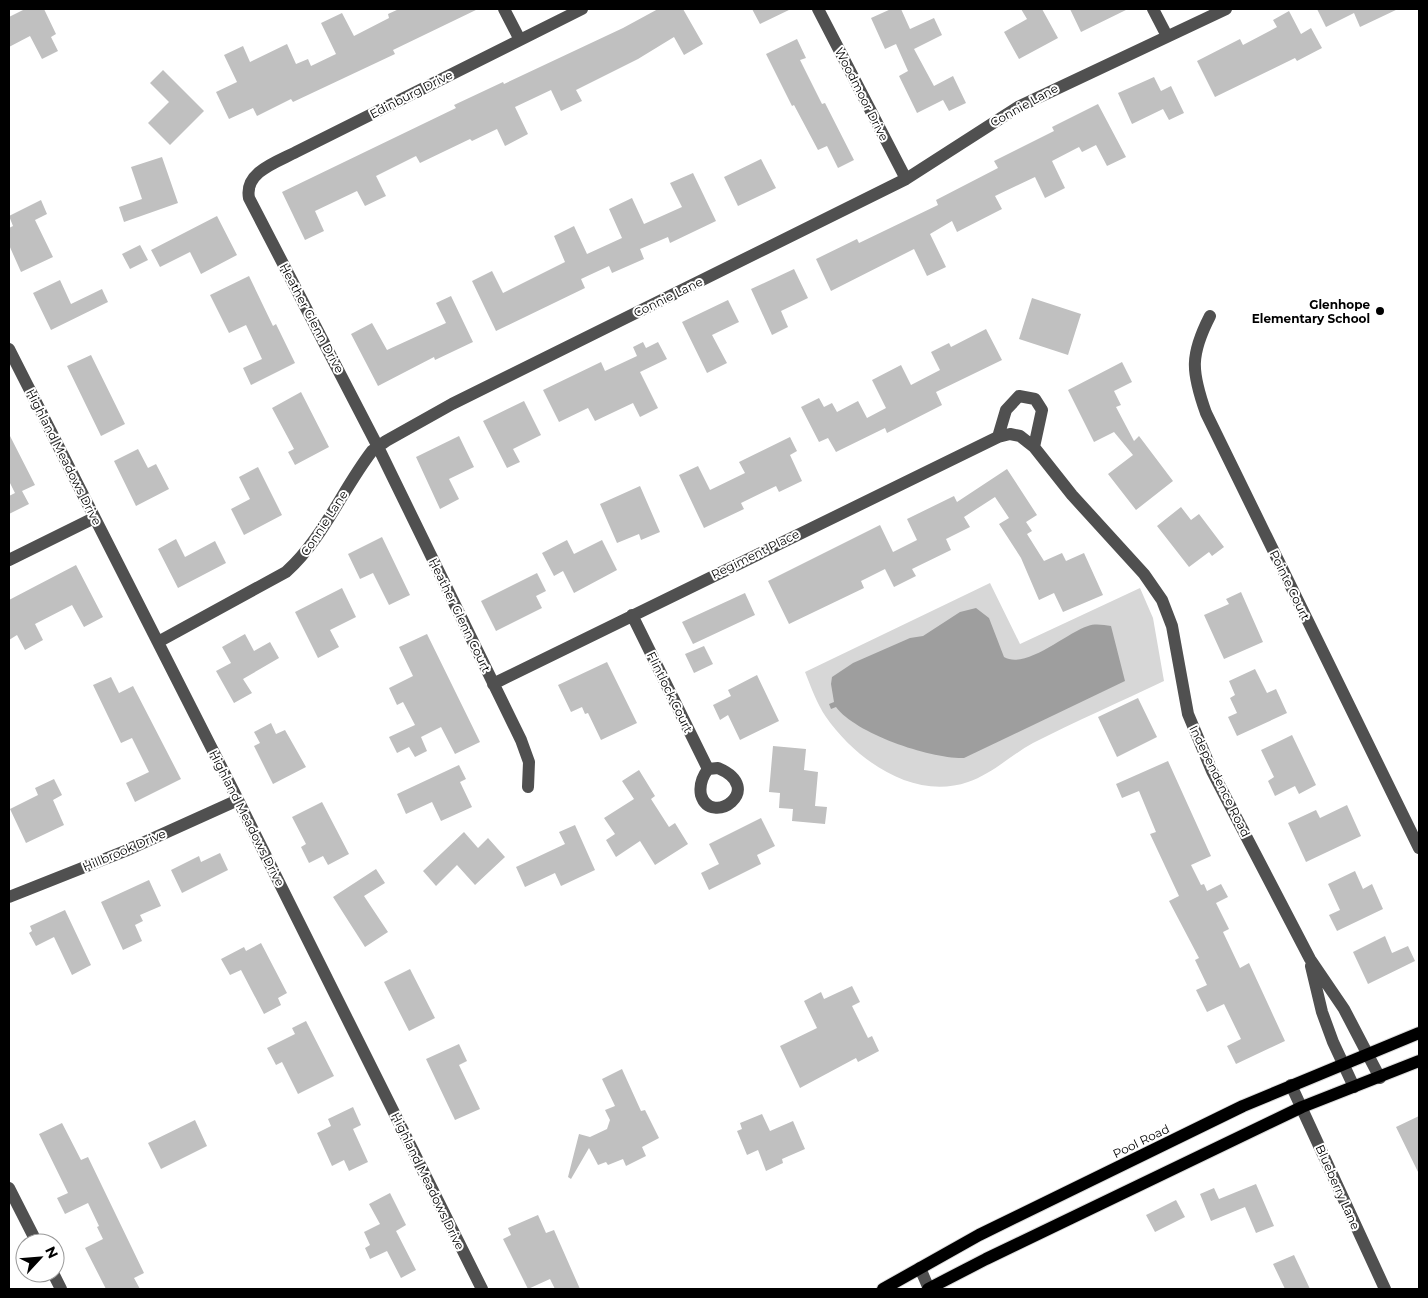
<svg xmlns="http://www.w3.org/2000/svg" width="1428" height="1298" viewBox="0 0 1428 1298" font-family="Montserrat,sans-serif">
	<style>
		.green { fill: #d7d7d7 }
		.water { fill: #9e9e9e }
		.building { fill: #c0c0c0 }
		.lines { fill: none; stroke-linecap: round; stroke-linejoin: round }
		.major-casing { stroke: #dbdbdb; stroke-width: 14 }
		.minor { stroke: #505050; stroke-width: 12 }
		.major { stroke: #000; stroke-width: 12 }
		.poi-dot { fill: #000; stroke: #fff; stroke-width: 2 }
		.labels { text-anchor: middle; dominant-baseline: central; stroke-width: 4; stroke-linejoin: round; paint-order: stroke }
		.street-label { font-size: 12px; fill: #000; stroke: #fff }
		.poi-label { font-size: 12px; font-weight: bold; fill: #000; stroke: #fff; text-anchor: end }
	</style>
	<rect width="100%" height="100%" fill="#fff"/>
	<!-- green -->
	<path class="green" d="M990,583l30,61 120,-56 13,30 11,63c-44,21 -88,40 -131,62 -22,12 -41,31 -65,39 -54,19 -112,-22 -142,-65 -9,-13 -15,-30 -21,-45z"/>
	<!-- water -->
	<path class="water" d="M976,608l13,10 15,39c22,13 62,-24 84,-31 7,-3 16,-1 23,0l14,55 -161,77c-33,1 -108,-24 -128,-51l-5,2 -2,-5 5,-2 -3,-18 1,-7 21,-14 57,-25 13,-2 37,-24z"/>
	<!-- building -->
	<path class="building" d="M25,9h19l12,25 -5,3 7,14 -16,8 -12,-23 -21,11v-30z
		M399,9h79l-85,41 2,4 -102,48 -2,-3 -34,17 -4,-8 -24,11 -13,-27 21,-10 -13,-27 19,-9 7,16 37,-18 9,20 12,-5 3,7 25,-12 -15,-31 21,-10 12,23 35,-18 -1,-4z
		M658,9h25l20,35 -19,11 -10,-18 -36,22 -62,31 6,11 -21,10 -10,-21 -36,17 13,27 -23,12 -8,-17 -25,12 -2,-2 -50,24 -4,-7 -40,20 10,20 -21,10 -8,-15 -42,20 9,20 -19,9 -23,-48 174,-84 -2,-3 49,-23 1,2 119,-56z
		M752,9h39l-31,15z
		M891,9h10l9,20 24,-11 8,17 -28,14 20,37 19,-10 13,27 -17,8 -6,-11 -26,13 -18,-37 9,-5 -12,-27 -11,5 -14,-31z
		M1021,9h21l16,29 -39,21 -15,-27 23,-13z
		M1070,9h58l-47,23z
		M1317,9h81l-38,18 -6,-14 -28,14z
		M1289,11l12,23 10,-6 11,20 -25,13 -2,-3 -80,39 -18,-36 43,-22 3,6 34,-18 -4,-7z
		M797,39l9,19 -6,2 22,44 3,-1 29,57 -16,8 -11,-22 -9,4 -24,-45 -2,1 -26,-52z
		M163,70l41,41 -34,34 -22,-22 21,-21 -19,-19z
		M1154,77l7,14 10,-5 13,27 -15,7 -6,-11 -31,15 -14,-31z
		M1098,104l28,53 -19,9 -11,-21 -14,7 -3,-5 -27,14 13,27 -20,10 -10,-21 -40,19 7,13 -45,23 -5,-11 -22,13 16,33 -19,9 -13,-27 -83,42 -15,-32 41,-20 2,4 79,-38 -2,-5 62,-32 -4,-7 60,-30 -2,-4z
		M162,157l16,46 -54,19 -5,-15 23,-8 -11,-32z
		M761,159l15,29 -38,18 -14,-29z
		M693,173l23,48 -46,22 -2,-6 -28,12 4,10 -32,14 -3,-7 -28,13 4,9 -89,43 -24,-50 20,-10 11,22 62,-31 -11,-26 20,-10 13,28 35,-16 -13,-29 23,-11 12,26 38,-17 -12,-24z
		M41,200l6,14 -12,6 18,37 -32,15 -12,-27v-17l4,-2 -4,-10z
		M217,216l20,39 -36,19 -11,-22 -30,15 -9,-17z
		M140,245l8,15 -18,9 -8,-15z
		M794,269l14,29 -27,13 7,16 -16,8 -21,-46z
		M249,276l24,50 3,-2 19,39 -44,22 -8,-17 19,-9 -16,-34 -17,8 -19,-38z
		M60,280l11,24 31,-15 6,13 -57,28 -18,-37z
		M451,296l22,46 -38,18 -1,-3 -56,29 -27,-52 21,-11 15,27 59,-27 -10,-20z
		M1032,298l49,16 -13,41 -49,-16z
		M728,300l11,22 -27,13 15,28 -20,10 -25,-51z
		M986,329l16,31 -66,32 6,13 -55,28 -2,-5 -49,24 -8,-14 -9,4 -18,-35 18,-9 5,9 8,-4 5,9 21,-11 9,17 19,-10 -14,-28 29,-15 10,20 29,-15 -9,-18 18,-9 2,4z
		M643,342l3,6 12,-6 9,17 -27,13 18,36 -18,9 -7,-14 -38,18 -7,-13 -29,14 -16,-32 58,-28 4,9 32,-15 -4,-9z
		M91,355l34,69 -24,12 -34,-70z
		M1122,362l10,20 -18,9 7,14 -5,2 18,34 5,-5 34,45 -37,29 -28,-36 25,-19 -19,-23 -20,10 -26,-52z
		M301,392l28,55 -34,18 -7,-13 6,-3 -22,-41z
		M524,401l17,34 -28,14 7,13 -13,6 -24,-47z
		M9,434l26,51 -13,6 7,13 -20,10v-18l6,-3 -6,-12z
		M459,436l15,31 -25,12 10,20 -19,10 -24,-52z
		M790,437l7,14 -7,4 12,26 -23,11 -3,-6 -35,17 3,6 -40,19 -25,-53 19,-9 12,24 35,-17 -6,-11z
		M138,449l10,19 8,-4 13,25 -33,17 -22,-45z
		M258,467l24,48 -38,20 -13,-26 19,-10 -11,-22z
		M1007,469l30,46 -11,7 6,9 -5,3 17,27 18,-8 4,8 18,-8 19,42 -40,17 -9,-19 -15,7 -18,-42 -22,-34 10,-6 -14,-21 -31,20 6,10 -24,12 5,11 -39,19 4,7 -22,11 -9,-18 -24,12 3,7 -75,36 -21,-43 112,-56 13,27 24,-12 -10,-21 47,-23 3,6z
		M640,486l20,46 -19,8 -2,-6 -22,9 -17,-39z
		M1181,507l10,13 8,-6 25,33 -12,9 -3,-4 -20,15 -32,-41z
		M382,537l28,58 -21,10 -16,-32 -13,6 -12,-25z
		M176,539l9,18 30,-16 11,22 -48,25 -20,-39z
		M567,540l7,14 28,-14 15,30 -43,23 -11,-22 -9,5 -12,-23z
		M76,565l27,52 -19,10 -12,-22 -37,19 8,16 -18,10 -8,-15 -8,5v-40z
		M537,573l9,18 -10,5 6,12 -46,23 -15,-30z
		M342,588l14,29 -26,13 9,17 -21,11 -23,-46z
		M1241,592l22,50 -39,17 -20,-44 25,-11 -3,-5z
		M745,593l10,22 -62,29 -11,-22z
		M245,634l9,17 16,-9 9,16 -36,21 9,14 -18,10 -18,-32 15,-8 -9,-16z
		M427,634l53,108 -25,12 -14,-27 -20,10 6,14 -12,6 -6,-10 -12,6 -8,-16 26,-12 -12,-23 -6,3 -8,-17 24,-12 -14,-29z
		M704,646l9,18 -19,9 -9,-19z
		M607,662l30,61 -36,17 -13,-27 -3,1 -3,-7 -11,5 -13,-27z
		M1255,669l12,24 9,-4 11,24 -50,23 -9,-19 9,-4 -7,-15 5,-3 -6,-14z
		M757,675l22,46 -39,19 -12,-25 -8,5 -7,-15 18,-9 -3,-6z
		M111,677l8,16 14,-7 48,93 -46,23 -9,-19 23,-11 -17,-34 -11,5 -28,-58z
		M1138,698l19,39 -40,20 -19,-40z
		M271,723l5,11 9,-4 21,37 -33,17 -19,-38 6,-3 -6,-11z
		M1292,735l24,50 -17,9 -4,-8 -20,10 -7,-15 6,-4 -13,-27z
		M773,746l33,3 -2,21 14,2 -3,34 12,1 -2,17 -33,-3 1,-12 -14,-1 1,-15 -11,-1z
		M1168,761l43,95 -20,9 10,20 3,-1 3,7 14,-7 7,13 -12,6 13,26 -6,3 17,36 9,-5 36,78 -49,23 -9,-18 14,-7 -17,-35 -17,8 -11,-22 11,-5 -12,-25 4,-2 -30,-57 10,-5 -29,-62 6,-2 -17,-41 -17,7 -6,-14z
		M459,765l7,14 -6,3 12,25 -31,14 -9,-19 -26,12 -9,-20z
		M639,770l16,26 -4,3 18,28 6,-4 13,21 -33,21 -15,-24 -24,16 -10,-17 9,-6 -11,-16 30,-19 -12,-18z
		M54,779l8,16 -9,5 11,25 -38,18 -16,-34 28,-14 -3,-7z
		M322,802l27,52 -21,11 -5,-9 -14,7 -8,-16 5,-3 -14,-27z
		M1347,805l14,31 -55,26 -18,-39 28,-13 4,8z
		M761,818l14,28 -18,9 4,9 -52,26 -8,-17 18,-9 -10,-20z
		M575,825l20,45 -34,16 -6,-13 -30,14 -9,-20 49,-23 -6,-12z
		M464,832l14,16 10,-10 17,19 -30,28 -18,-20 -21,21 -13,-15z
		M220,853l8,17 -46,23 -11,-23 28,-14 2,6z
		M376,869l9,14 -21,13 24,36 -23,15 -32,-50z
		M1355,871l8,18 9,-5 11,25 -46,22 -8,-16 11,-5 -12,-26z
		M149,880l12,26 -21,9 3,6 -8,4 7,16 -19,9 -22,-48z
		M65,910l26,55 -19,10 -18,-38 -18,9 -7,-13 3,-2 -2,-5z
		M1385,936l7,17 16,-7 7,15 -47,23 -15,-32z
		M261,943l26,50 -9,5 3,7 -17,9 -23,-44 -11,5 -9,-16 23,-12 2,4z
		M410,969l25,49 -26,13 -25,-49z
		M852,986l8,16 -8,4 16,32 4,-2 7,15 -21,11 -2,-4 -56,30 -20,-42 37,-18 -13,-27 17,-9 3,7z
		M306,1021l28,55 -36,18 -16,-32 -6,3 -9,-17 28,-14 -3,-6z
		M459,1044l8,17 -8,4 21,44 -25,11 -29,-61z
		M622,1069l19,42 4,-1 14,28 -17,9 4,9 -20,10 -3,-7 -15,6 -2,-3 -8,3 -9,-17 -18,31 -3,-2 11,-43 11,3 17,-8 3,-9 -5,-10 10,-4 -13,-27z
		M353,1107l8,18 -8,4 15,33 -19,9 -5,-11 -12,6 -15,-33 14,-7 -3,-7z
		M762,1114l8,17 23,-10 12,28 -23,10 1,4 -17,8 -8,-21 -11,5 -10,-24 5,-2 -2,-6z
		M1419,1116v58l-23,-47z
		M195,1120l12,26 -46,23 -13,-26z
		M62,1123l19,37 7,-3 56,116 -10,5 6,11h-34l-21,-41 18,-9 -6,-12 2,-1 -11,-23 -23,11 -8,-16 11,-5 -29,-59z
		M1256,1184l18,42 -18,7 -11,-26 -34,14 -11,-27 14,-6 5,11z
		M390,1193l16,32 -10,6 20,39 -15,8 -14,-27 -17,8 -5,-11 5,-3 -6,-13 16,-8 -11,-20z
		M1176,1200l9,17 -30,15 -9,-17z
		M538,1215l8,18 8,-3 26,59h-25l-5,-10 -22,10 -25,-50 8,-4 -3,-7z
		M1294,1255l16,34h-25l-12,-25z"/>
	<g class="lines">
		<!-- major casing -->
		<g class="major-casing">
			<path id="major" d="M883,1289l96,-54 264,-129 176,-73
				M928,1289l58,-30 316,-152 117,-46"/>
		</g>
		<!-- minor -->
		<path class="minor" d="M504,9l16,31
			M818,9l88,170
			M1153,9l14,27
			M1210,316c-20,39 -19,55 -4,97l213,435
			M9,349l229,451 244,489
			M998,437l8,-27 13,-14 16,3 7,11 -8,37
			M9,560l85,-42
			M632,615l76,154
			M158,642l128,-70c37,-33 56,-82 86,-121l14,-10 66,-37 454,-225 112,-72 208,-98
			M493,684l505,-247 12,-3 10,2 14,11 38,48 72,79 18,26 10,26 16,88 24,57 98,188 34,50 36,69
			M718,768c49,21 -7,60 -17,27 -2,-10 1,-18 7,-26z
			M528,787l1,-25 -8,-22 -143,-293 -129,-249c-5,-26 28,-36 47,-46l286,-143
			M9,897l116,-46 113,-51
			M1311,966l11,46 11,30 21,45
			M1291,1085l94,204
			M9,1188l28,55
			M920,1268l9,21
			M53,1273l8,16"/>
		<!-- major -->
		<use href="#major" class="major"/>
	</g>
	<!-- markers -->
	<circle class="poi-dot" cx="1380" cy="311" r="5"/>
	<g class="labels">
		<!-- street labels -->
		<g class="street-label">
			<text transform="translate(411 94) rotate(-27)">Edinburg Drive</text>
			<text transform="translate(862 94) rotate(63)">Woodmoor Drive</text>
			<text transform="translate(1024 105) rotate(-29)">Connie Lane</text>
			<text transform="translate(668 297) rotate(-26)">Connie Lane</text>
			<text transform="translate(312 318) rotate(62)">Heather Glenn Drive</text>
			<text transform="translate(64 457) rotate(63)">Highland Meadows Drive</text>
			<text transform="translate(324 523) rotate(-57)">Connie Lane</text>
			<text transform="translate(755 554) rotate(-26)">Regiment Place</text>
			<text transform="translate(1290 585) rotate(64)">Pointe Court</text>
			<text transform="translate(460 615) rotate(64)">Heather Glenn Court</text>
			<text transform="translate(670 692) rotate(64)">Flintlock Court</text>
			<text transform="translate(1220 781) rotate(64)">Independence Road</text>
			<text transform="translate(247 818) rotate(63)">Highland Meadows Drive</text>
			<text transform="translate(124 850) rotate(-23)">Hillbrook Drive</text>
			<text transform="translate(1141 1141) rotate(-26)">Pool Road</text>
			<text transform="translate(428 1181) rotate(64)">Highland Meadows Drive</text>
			<text transform="translate(1338 1187) rotate(66)">Blueberry Lane</text>
		</g>
		<!-- poi labels -->
		<g class="poi-label">
			<text x="1370" y="304">Glenhope<tspan x="1370" dy="14">Elementary School</tspan></text>
		</g>
	</g>
	<!-- border -->
	<rect width="1428" height="1298" fill="none" stroke="#000000" stroke-width="20"/>
	<!-- north arrow -->
	<g transform="translate(40 1258) rotate(64)"><circle r="24" fill="#ffffff" stroke="#999999"/>
	<path d="M0-4L9 19L0 12L-9 19Z" fill="#000000"/>
	<text y="-8" font-size="14" font-weight="bold" text-anchor="middle" fill="#000000">N</text>
	</g>
</svg>
